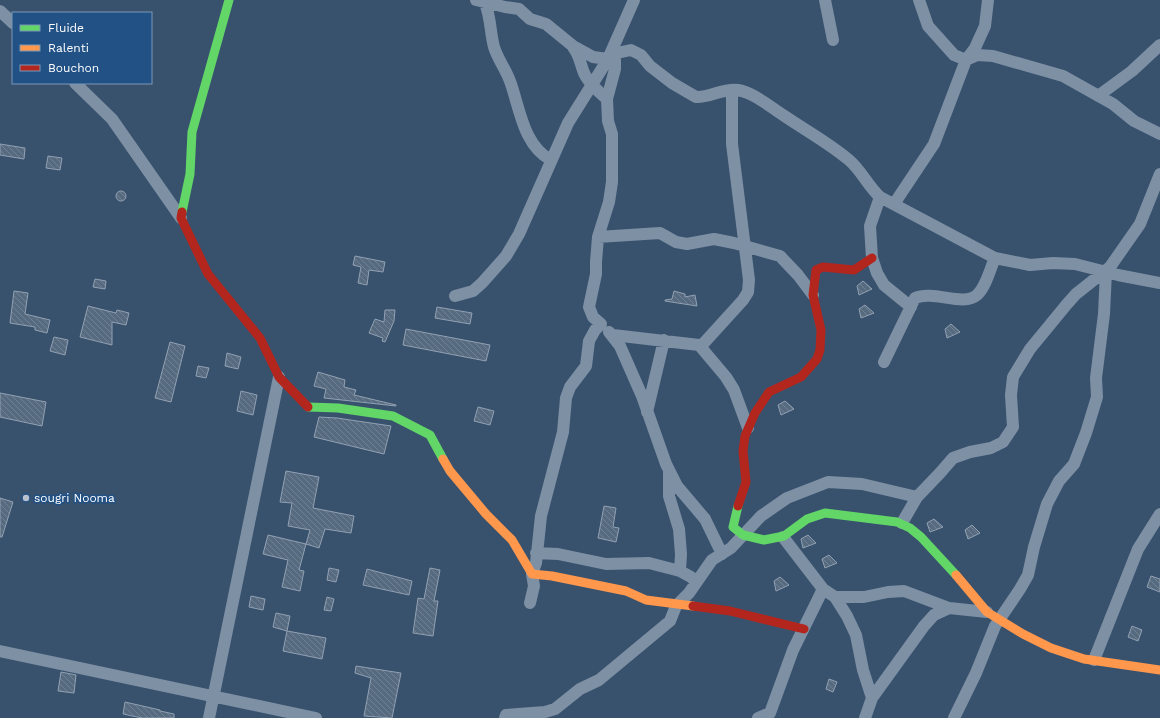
<svg xmlns="http://www.w3.org/2000/svg" width="1160" height="718" viewBox="0 0 1160 718" font-family="'Work Sans',sans-serif">
	<style>
		.building { fill: url(#building-back-hatch); stroke: #92a1b2 }
		.lines { fill: none; stroke-linecap: round; stroke-linejoin: round }
		.street { stroke: #7e90a4; stroke-width: 12 }
		.fast { stroke: #63d668; stroke-width: 9 }
		.slow { stroke: #ff974d; stroke-width: 9 }
		.jam { stroke: #b3261e; stroke-width: 9 }
		.poi-dot { fill: #b9c2cc; stroke: #215185; stroke-width: 1.5 }
		.labels { text-anchor: middle; dominant-baseline: central; stroke-width: 3; stroke-linejoin: round; paint-order: stroke }
		.poi-label { font-size: 12px; fill: #fff; stroke: #215185; text-anchor: start }
	</style>
	<defs>
		<pattern id="building-back-hatch" width="6" height="6" patternUnits="userSpaceOnUse"><rect width="6" height="6" fill="#566a80"/><path d="M-1 5l2 2M0 0l6 6M5-1l2 2" fill="none" stroke="#6f8093"/></pattern>
	</defs>
	<rect width="100%" height="100%" fill="#38526e"/>
	<!-- building -->
	<path class="building" d="M0,144l25,4 -1,11 -24,-4z
		M48,156l14,2 -2,12 -14,-2z
		M116 196a5 5 0 1 1 10 0a5 5 0 1 1-10 0Z
		M355,256l30,6 -2,10 -14,-2 -2,15 -9,-2 3,-16 -8,-2z
		M95,279l11,2 -1,8 -12,-2z
		M863,281l9,8 -13,6 -2,-9z
		M14,291l14,2 -3,21 25,6 -3,13 -12,-3v-3l-25,-4z
		M674,291l11,3v3l10,-2 2,11 -32,-5v-1l7,-1z
		M865,305l9,8 -13,5 -2,-9z
		M88,306l28,7 1,-3 12,3 -3,12 -14,-3v23l-32,-8z
		M437,307l35,6 -2,11 -35,-6z
		M385,310h10l-1,11 -9,21 -3,-1 1,-3 -14,-5 6,-14 9,3z
		M951,324l9,8 -13,6 -2,-9z
		M406,329l84,16 -4,16 -83,-16z
		M54,337l14,3 -3,15 -15,-4z
		M170,342l15,4 -14,56 -16,-4z
		M227,353l14,4 -3,12 -13,-3z
		M198,366l11,2 -3,10 -10,-2z
		M318,372l27,8 -1,7 12,3 -2,5 42,10v1l-72,-8 2,-9 -12,-3z
		M241,391l16,4 -4,20 -16,-4z
		M0,393l46,9 -4,24 -42,-9z
		M785,401l9,8 -13,6 -3,-10z
		M478,407l16,4 -4,14 -16,-4z
		M319,417l18,1 54,8 -7,28 -70,-17z
		M286,471l33,6 -6,31 41,8 -3,17 -26,-4 -6,19 -13,-4 4,-14 -22,-4 4,-23 -12,-1z
		M0,498l13,4 -11,35h-2z
		M604,506l12,2 -3,19 6,1 -3,14 -18,-4z
		M934,519l9,8 -13,5 -3,-9z
		M972,525l8,8 -12,6 -3,-9z
		M268,535l38,9 -7,26 5,1 -4,20 -18,-4 6,-27 -25,-6z
		M808,535l8,8 -13,5 -2,-9z
		M829,555l8,8 -12,5 -3,-9z
		M329,568l10,2 -3,12 -9,-2z
		M430,568l10,2 -6,31h4l-5,35 -20,-3 5,-35 6,1z
		M367,569l45,12 -3,14 -46,-10z
		M1151,576l9,3v13l-13,-5z
		M780,577l9,8 -13,6 -2,-10z
		M251,596l14,3 -2,11 -14,-3z
		M327,597l7,2 -3,12 -7,-1z
		M276,613l14,3 -3,15 -14,-4z
		M1132,626l10,4 -4,11 -10,-4z
		M287,631l39,7 -4,21 -39,-8z
		M356,666l45,7 -9,45 -28,-2 7,-38 -16,-5z
		M61,672l15,3 -2,18 -16,-2z
		M829,679l8,3 -4,10 -7,-3z
		M125,702l35,8v1l14,3v4h-32l-19,-4z"/>
	<g class="lines">
		<!-- street -->
		<path class="street" d="M476,0l29,7 14,2 11,10 16,5 27,22 20,11 15,2 9,-6 14,-3 10,5 9,11 22,17 24,14c13,1 27,-9 42,-7 16,3 31,16 45,25 22,15 46,28 66,45 12,10 19,26 31,37l115,61 35,7 23,-2 22,1 43,11 42,8
			M825,0l8,40
			M919,0l9,26 26,29 12,5 11,-5 16,1 70,20 50,28 21,17 26,13
			M485,3c6,15 5,29 9,44 4,13 13,24 17,37 9,26 13,62 40,76
			M0,11l13,12
			M573,47c7,9 7,16 11,26 4,9 16,20 23,26
			M75,83l37,36 69,99
			M1098,96l34,-25 28,-26
			M880,197l-10,29 2,32 5,15 7,12 27,22
			M894,204l40,-60 32,-84 9,-12 10,-22 3,-26
			M598,237l62,-4 16,9 11,2 27,-5 20,4 46,13 18,19 15,20
			M455,296l18,-5 9,-8 24,-27 13,-22 49,-111 40,-64 26,-59
			M609,332l11,14 22,50 24,68 11,22 28,33 17,35
			M613,335l86,10 4,-1 40,-44 5,-8 1,-12 -17,-136v-54
			M699,345l27,32 8,13 14,38
			M884,362l31,-64c19,-8 48,9 62,-3 9,-8 13,-26 18,-37
			M647,412l17,-72
			M669,472v24l10,33 2,25 -1,17 11,6 5,5
			M902,523l15,-26 23,-24 13,-15 17,-6 21,-4 12,-6 10,-15 -2,-32 2,-18 17,-28 37,-45 9,-10 34,-27 30,-43 20,-50
			M783,537l40,52 12,8 12,19 9,19 7,35 9,28
			M536,553l22,1 48,10 43,-1 31,8
			M835,597h29l24,-5 16,-1 45,17 38,4
			M530,603l4,-17 -2,-12 4,-11 5,-47 22,-84 3,-34 4,-11 16,-21 3,-25 6,-11 6,-6 -8,-7 -4,-10 7,-33v-12l2,-25 11,-35 3,-20v-48l-4,-13 -1,-22 8,-30v-9l-7,-1
			M0,651l316,67
			M1094,660l44,-111 22,-35
			M209,718l70,-341
			M505,718l1,-3 39,-3 10,-3 25,-20 19,-9 71,-59 6,-15 13,-13 23,-33 19,-12 30,-32 26,-18 41,-16 34,2 55,13
			M758,718l12,-5 23,-63 30,-61
			M865,718l7,-20 52,-72 10,-11 15,-7
			M954,718l22,-45 19,-47 25,-37 8,-14 6,-28 13,-43 12,-23 15,-17 12,-31 11,-36 -1,-19 8,-64 2,-42"/>
		<!-- fast -->
		<path class="fast" d="M182,212l8,-38 2,-42 37,-132
			M308,407l30,1 55,8 37,19 13,24
			M738,506l-5,21 10,8 21,5 20,-4 23,-17 18,-6 72,9 13,6 11,9 35,38"/>
		<!-- slow -->
		<path class="slow" d="M443,459l7,12 36,43 26,26 20,34 20,2 74,15 20,9 47,6
			M956,575l31,37 36,22 28,14 33,11 76,11"/>
		<!-- jam -->
		<path class="jam" d="M182,212l-1,6 27,56 52,64 19,39 29,30
			M738,506l8,-24 -3,-31 2,-15 10,-23 14,-21 32,-15 16,-18 3,-9 1,-20 -8,-35 3,-25 7,-3 31,3 18,-12
			M693,606l37,5 74,18"/>
	</g>
	<!-- markers -->
	<circle class="poi-dot" cx="26" cy="498" r="4"/>
	<g class="labels">
		<!-- poi labels -->
		<g class="poi-label">
			<text x="34" y="498">sougri Nooma</text>
		</g>
	</g>
	<!-- legend -->
	<rect x="12" y="12" width="140" height="72" fill="#215185" stroke="#7a97b6"/>
	<rect x="20" y="25" width="20" height="6" fill="#63d668" stroke="#7a97b6"/>
	<text x="48" y="32" font-size="12" fill="#ffffff">Fluide</text>
	<rect x="20" y="45" width="20" height="6" fill="#ff974d" stroke="#7a97b6"/>
	<text x="48" y="52" font-size="12" fill="#ffffff">Ralenti</text>
	<rect x="20" y="65" width="20" height="6" fill="#b3261e" stroke="#7a97b6"/>
	<text x="48" y="72" font-size="12" fill="#ffffff">Bouchon</text>
</svg>
